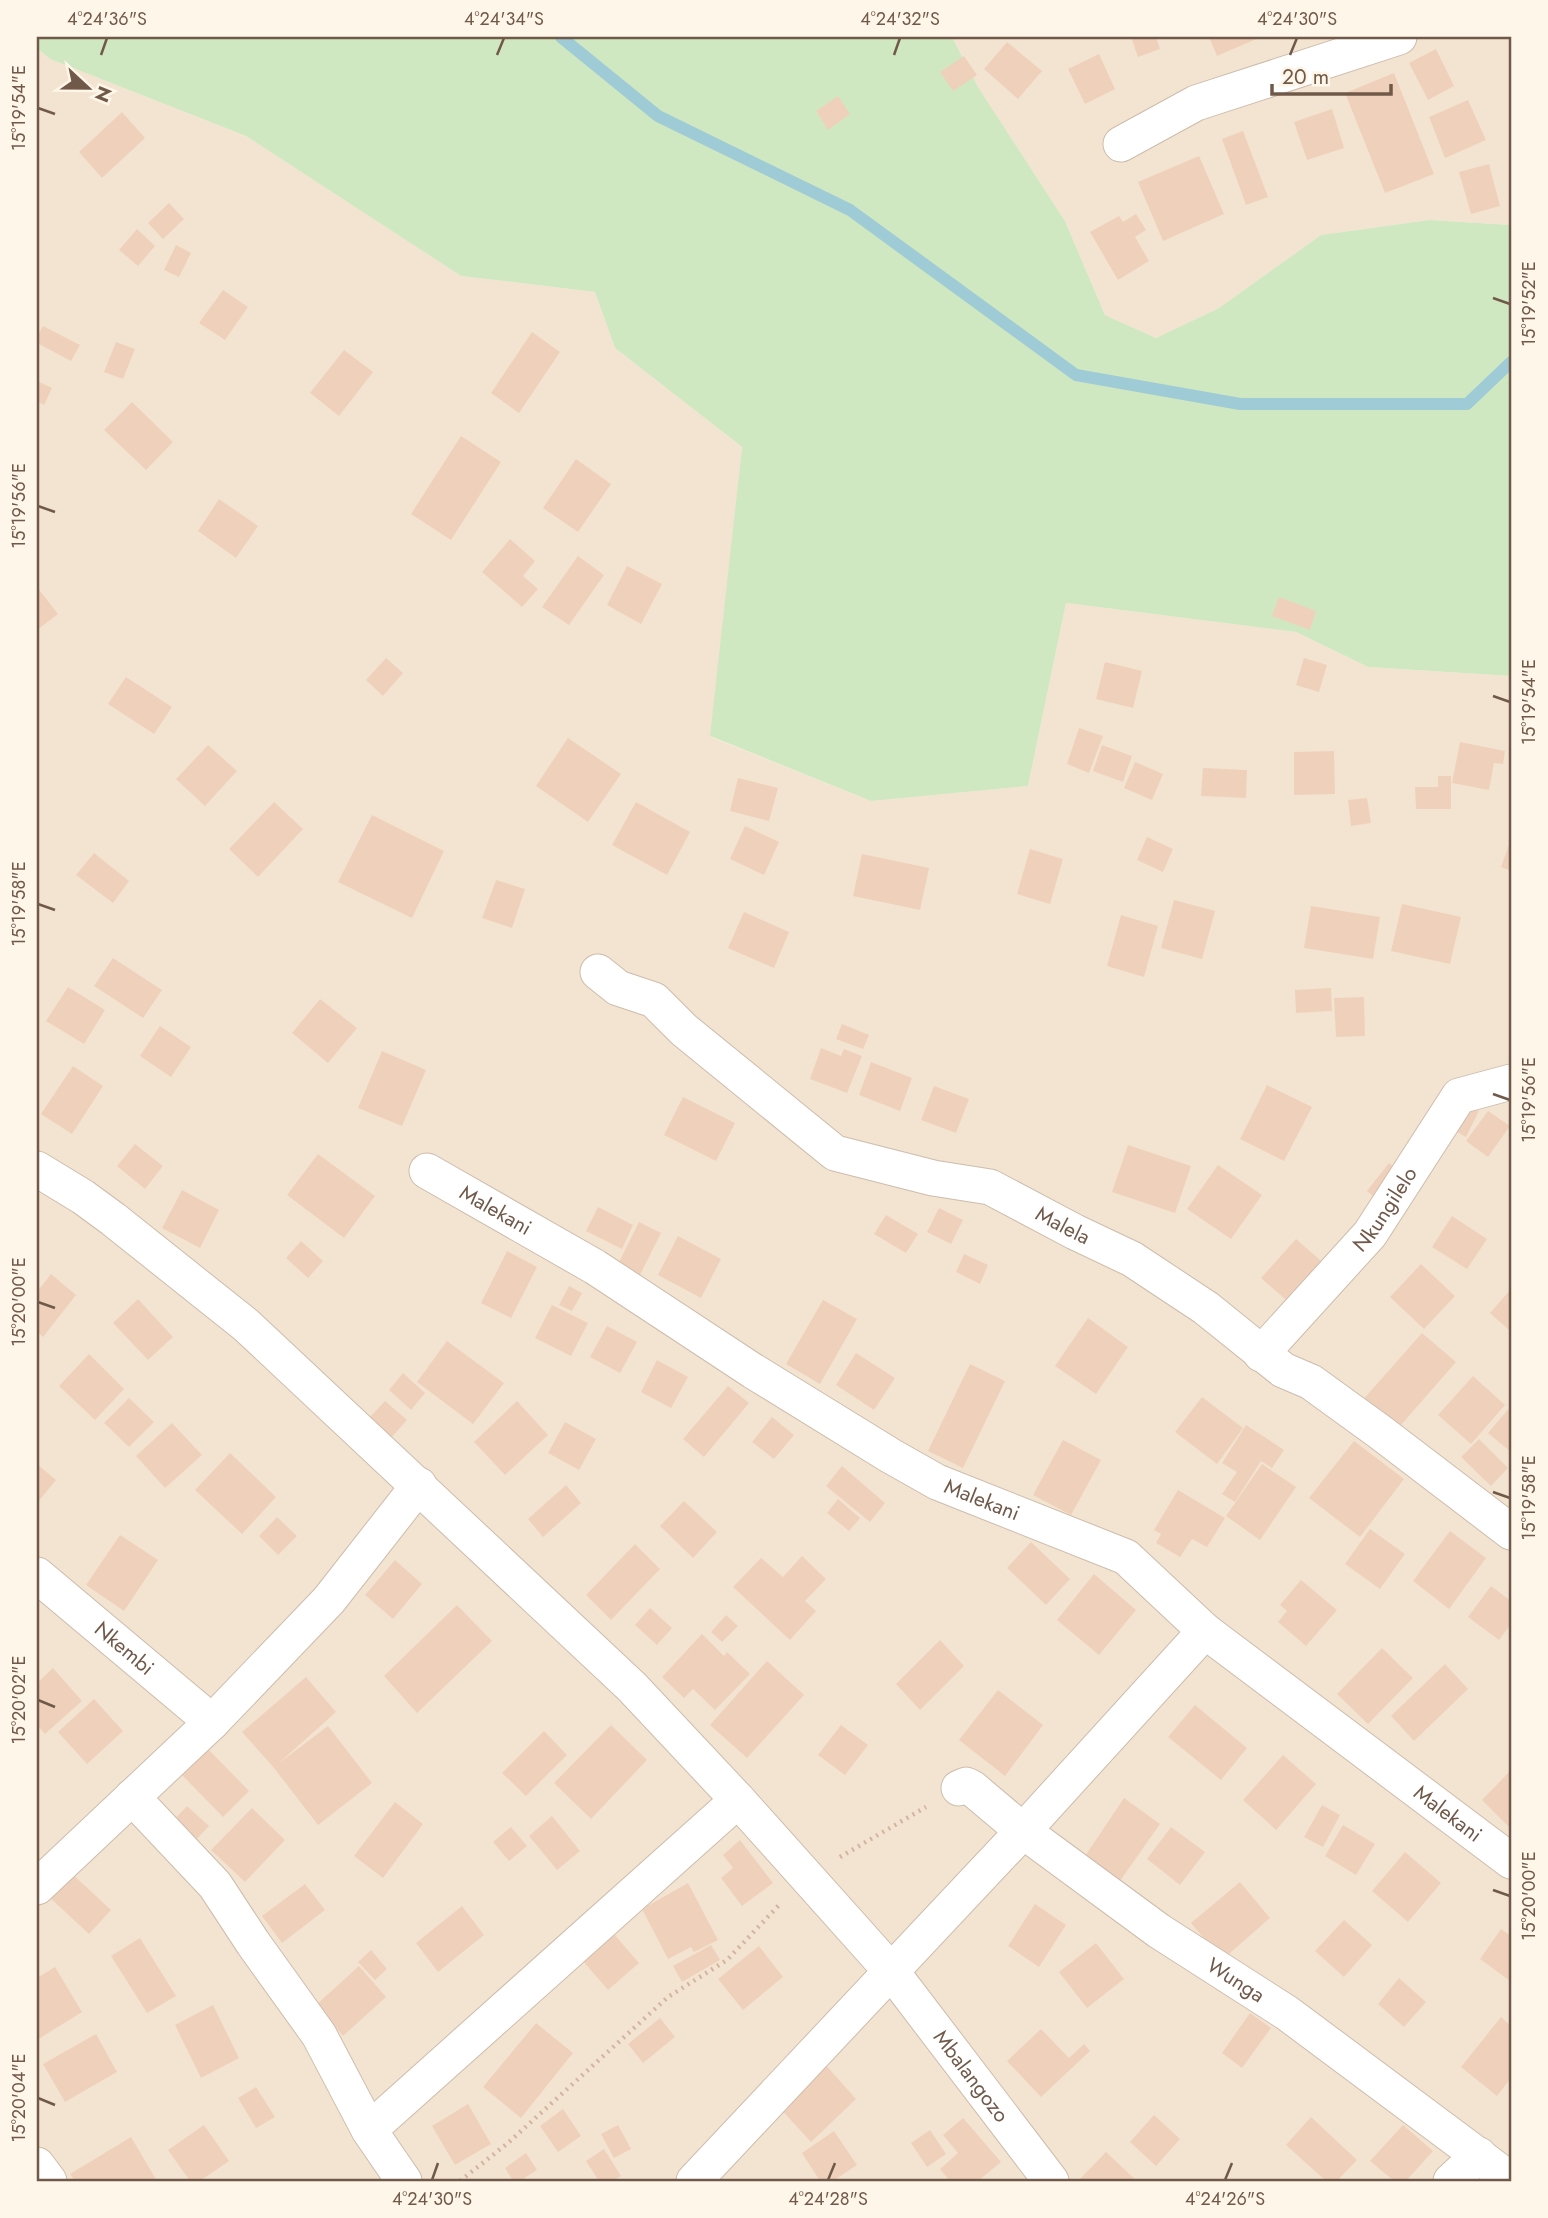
<svg xmlns="http://www.w3.org/2000/svg" width="1548" height="2218" viewBox="0 0 1548 2218" font-family="Jost,sans-serif">
	<style>
		.residential { fill: #f2e4d1 }
		.green { fill: #d0e8c1 }
		.lines { fill: none; stroke-linecap: round; stroke-linejoin: round }
		.stream { stroke: #9ecbd5; stroke-width: 12 }
		.building { fill: #efd1bb }
		.street-casing { stroke: #cebcac; stroke-width: 37 }
		.path { stroke: #d4b49e; stroke-width: 4.5; stroke-dasharray: 2 5; stroke-linecap: butt }
		.street { stroke: #fff; stroke-width: 35 }
		.ticks { fill: none; stroke: #71594a; stroke-width: 2.5 }
		.labels { text-anchor: middle; dominant-baseline: central; stroke-width: 5; stroke-linejoin: round; paint-order: stroke }
		.street-label { font-size: 21px; fill: #71594a; stroke: #fef6e8 }
		.neatline { fill: none; stroke: #71594a; stroke-width: 2.5 }
		.ticks-label { font-size: 18px; text-anchor: middle; fill: #71594a }
	</style>
	<rect width="100%" height="100%" fill="#fbf2e2"/>
	<!-- residential -->
	<path class="residential" d="M952,37h559v188l-82,-5 -108,15 -102,73 -63,30 -51,-23 -40,-94 -87,-134z
		M37,48l13,11 196,77 215,140 134,16 20,56 127,99 -31,290 160,64 157,-15 38,-183 230,29 72,35 143,9v1505h-1474z"/>
	<!-- green -->
	<path class="green" d="M37,37h915l26,50 87,134 40,94 51,23 63,-30 102,-73 108,-15 82,5v451l-143,-9 -72,-35 -230,-29 -38,183 -157,15 -161,-65 32,-289 -127,-99 -20,-56 -134,-16 -215,-140 -196,-77 -13,-11z"/>
	<g class="lines">
		<!-- stream -->
		<path class="stream" d="M561,37l97,79 192,94 226,165 164,29h227l44,-42"/>
	</g>
	<!-- building -->
	<path class="building" d="M1131,37h25l4,12 -22,8z
		M1209,37h52l-44,19z
		M1007,42l35,29 -24,28 -34,-30z
		M1436,49l18,37 -26,14 -19,-37z
		M1099,54l16,35 -30,15 -17,-35z
		M964,56l13,19 -24,16 -13,-19z
		M1394,73l40,101 -49,19 -40,-100z
		M838,96l12,18 -22,16 -12,-19z
		M1468,100l18,40 -41,18 -16,-41z
		M1332,109l12,39 -37,12 -13,-38z
		M122,112l23,26 -43,40 -23,-26z
		M1243,131l25,66 -22,8 -24,-66z
		M1199,156l25,58 -61,27 -25,-59z
		M1489,164l11,42 -29,8 -12,-42z
		M169,203l15,16 -21,20 -15,-16z
		M1136,214l10,16 -11,7 14,24 -31,19 -28,-48 29,-16 4,6z
		M137,229l18,17 -17,20 -19,-16z
		M176,245l15,8 -12,24 -15,-7z
		M223,290l25,17 -23,33 -26,-17z
		M43,326l37,19 -9,16 -34,-18v-6z
		M532,332l28,20 -41,61 -28,-20z
		M116,342l19,7 -12,30 -19,-7z
		M344,350l29,22 -34,44 -29,-23z
		M37,381l15,7 -8,17 -7,-4z
		M132,402l41,40 -27,28 -42,-40z
		M461,436l40,26 -50,78 -40,-26z
		M576,459l35,25 -33,48 -35,-24z
		M219,499l39,27 -22,32 -38,-27z
		M510,539l25,22 -12,15 15,13 -16,18 -40,-35z
		M578,556l26,19 -35,50 -27,-18z
		M627,566l35,18 -21,40 -34,-19z
		M37,587l21,27 -21,16z
		M1279,597l37,14 -6,19 -38,-14z
		M386,658l17,15 -20,23 -17,-16z
		M1304,658l23,7 -8,27 -23,-7z
		M1105,662l37,9 -9,37 -37,-9z
		M126,677l46,30 -18,27 -46,-30z
		M1079,728l24,8 -14,37 -22,-9z
		M568,738l53,36 -33,48 -52,-36z
		M1460,742l45,9 -2,13 -9,-1 -5,27 -37,-7z
		M208,745l29,26 -32,35 -29,-27z
		M1102,745l30,11 -9,26 -30,-11z
		M1334,751l1,43 -41,1v-43z
		M1135,762l28,12 -11,26 -28,-12z
		M1203,768l44,2 -1,28 -45,-2z
		M1438,776h13v33h-35l-1,-22h23z
		M738,778l40,10 -9,33 -39,-10z
		M1367,798l4,25 -20,3 -3,-26z
		M274,802l29,27 -45,48 -29,-28z
		M636,802l54,30 -23,43 -55,-30z
		M372,815l72,36 -32,67 -74,-36z
		M745,826l34,16 -15,33 -34,-16z
		M1147,837l26,12 -10,23 -26,-12z
		M1511,839v32l-10,-4z
		M1030,849l33,10 -13,45 -33,-10z
		M94,853l35,28 -16,22 -37,-28z
		M862,854l67,14 -9,42 -67,-14z
		M496,880l29,9 -13,39 -30,-10z
		M1174,900l41,11 -13,48 -41,-11z
		M1402,904l59,13 -11,47 -59,-13z
		M1311,906l69,11 -7,42 -69,-11z
		M744,912l45,20 -15,36 -46,-20z
		M1121,915l37,11 -14,51 -37,-11z
		M113,958l49,32 -19,28 -49,-32z
		M68,987l37,23 -21,34 -38,-23z
		M1331,988l1,23 -36,2 -1,-23z
		M1364,997l1,39 -29,1 -2,-39z
		M320,999l37,29 -29,35 -36,-30z
		M842,1024l27,11 -6,14 -27,-10z
		M160,1026l31,21 -20,30 -31,-21z
		M821,1048l20,8 3,-7 18,7 -15,37 -37,-14z
		M382,1051l44,19 -24,56 -44,-18z
		M871,1062l41,16 -12,33 -41,-16z
		M73,1066l30,20 -31,48 -31,-20z
		M1267,1085l45,22 -28,54 -44,-22z
		M934,1086l35,13 -13,34 -35,-13z
		M683,1097l52,26 -19,38 -52,-26z
		M1463,1103l16,8 -13,26 -16,-9z
		M1488,1111l22,15 -22,31 -22,-16z
		M135,1144l28,22 -18,23 -28,-23z
		M1128,1145l63,21 -16,47 -63,-21z
		M318,1154l57,42 -31,42 -57,-43z
		M1389,1163l13,11 -22,28 -13,-11z
		M1218,1165l44,30 -31,44 -44,-30z
		M182,1190l37,20 -19,38 -38,-20z
		M598,1207l35,18 -11,24 -36,-18z
		M939,1208l24,12 -12,24 -24,-12z
		M886,1215l32,19 -12,19 -32,-19z
		M1452,1216l35,23 -20,30 -35,-22z
		M639,1222l22,11 -21,42 -22,-11z
		M678,1236l43,23 -20,39 -43,-23z
		M1296,1239l32,28 -35,39 -32,-28z
		M301,1241l22,20 -15,17 -22,-20z
		M507,1251l30,16 -26,51 -30,-15z
		M964,1254l24,11 -8,19 -24,-12z
		M1421,1264l34,32 -31,33 -34,-32z
		M51,1274l25,21 -33,42 -6,-6v-39z
		M569,1286l13,7 -10,18 -13,-6z
		M1511,1289v43l-21,-19z
		M138,1299l35,38 -25,23 -35,-37z
		M823,1300l34,19 -37,65 -34,-20z
		M552,1305l36,18 -17,33 -36,-18z
		M1088,1318l40,29 -32,47 -41,-28z
		M607,1326l30,16 -17,31 -30,-16z
		M1422,1333l34,29 -62,71 -34,-30z
		M447,1341l57,42 -31,41 -56,-42z
		M856,1353l39,25 -21,32 -38,-25z
		M89,1354l35,35 -29,31 -36,-34z
		M657,1360l31,17 -17,31 -30,-16z
		M970,1364l35,17 -42,87 -35,-17z
		M403,1373l22,20 -14,17 -22,-20z
		M1473,1376l32,29 -34,39 -33,-29z
		M728,1386l21,17 -45,54 -21,-18z
		M1202,1397l41,31 -26,36 -42,-32z
		M129,1398l25,24 -25,25 -25,-24z
		M385,1401l22,19 -16,18 -22,-20z
		M517,1401l31,34 -43,40 -31,-33z
		M1511,1406v46l-23,-19z
		M772,1417l22,18 -20,24 -22,-17z
		M565,1422l31,17 -17,31 -31,-17z
		M172,1423l30,32 -37,33 -29,-32z
		M1246,1425l38,25 -12,18 -11,-7 -26,41 -13,-8 15,-22 -15,-9z
		M1479,1439l29,29 -17,18 -30,-29z
		M1063,1440l38,20 -30,55 -38,-20z
		M1354,1441l50,38 -44,58 -51,-39z
		M230,1453l46,44 -34,37 -47,-44z
		M37,1464l19,16 -19,23z
		M1262,1464l34,23 -36,53 -34,-24z
		M842,1466l43,37 -15,19 -44,-36z
		M566,1485l15,18 -38,34 -15,-18z
		M1178,1490l47,28 -18,29 -15,-8 -12,18 -24,-14 5,-9 -7,-4z
		M838,1499l22,19 -11,13 -22,-18z
		M684,1501l33,31 -24,26 -33,-32z
		M277,1517l20,19 -19,19 -19,-19z
		M1370,1529l35,25 -25,35 -35,-25z
		M1450,1531l36,27 -37,51 -36,-28z
		M120,1535l38,25 -34,51 -38,-26z
		M1031,1542l39,37 -24,26 -39,-37z
		M635,1544l25,25 -49,51 -25,-25z
		M802,1556l24,23 -21,22 11,10 -26,29 -57,-53 28,-29 22,19z
		M395,1560l27,24 -29,35 -28,-24z
		M1094,1574l42,36 -37,45 -42,-35z
		M1301,1580l36,30 -31,36 -28,-24 9,-11 -7,-6z
		M1491,1586l20,15v23l-12,16 -31,-23z
		M457,1605l35,36 -75,72 -33,-37z
		M650,1608l22,20 -15,17 -22,-20z
		M726,1615l12,11 -16,16 -11,-10z
		M702,1634l22,22 3,-4 23,22 -35,36 -22,-21 -9,9 -22,-21z
		M940,1640l24,26 -44,44 -24,-26z
		M1382,1648l31,30 -45,46 -31,-30z
		M767,1661l37,34 -57,63 -37,-33z
		M1445,1664l23,25 -54,52 -23,-25z
		M53,1668l29,33 -37,33 -8,-9v-42z
		M306,1677l30,35 -57,51 49,-37 44,57 -54,42 -44,-57 -32,-36z
		M998,1690l45,35 -38,51 -46,-36z
		M94,1699l29,32 -36,33 -29,-32z
		M1195,1705l52,43 -26,32 -53,-43z
		M611,1725l36,35 -56,59 -37,-36z
		M841,1725l27,20 -23,30 -27,-20z
		M544,1731l23,24 -41,41 -24,-23z
		M207,1748l42,43 -26,26 -42,-43z
		M1283,1755l33,29 -40,46 -33,-30z
		M1511,1770v59l-29,-29z
		M1124,1798l36,26 -40,57 -35,-25z
		M395,1802l28,22 -40,54 -29,-22z
		M1322,1805l18,10 -17,32 -19,-10z
		M187,1806l22,20 -16,17 -22,-20z
		M252,1808l33,32 -40,42 -34,-32z
		M552,1816l28,35 -23,19 -28,-34z
		M1343,1825l32,19 -19,31 -31,-19z
		M511,1827l16,19 -18,15 -16,-19z
		M1171,1827l34,25 -25,33 -33,-26z
		M740,1840l33,43 -31,23 -21,-28 12,-10 -10,-13z
		M1405,1852l36,31 -33,39 -36,-31z
		M69,1871l42,39 -22,24 -42,-39z
		M1240,1882l30,36 -48,42 -31,-37z
		M688,1883l30,57 -24,12 -3,-5 -23,12 -26,-50z
		M305,1884l20,26 -43,33 -20,-27z
		M1035,1904l31,21 -27,42 -31,-21z
		M462,1906l22,29 -46,37 -22,-29z
		M1344,1920l28,25 -28,32 -29,-26z
		M1501,1929l10,7 -1,45 -30,-22z
		M613,1933l26,30 -31,27 -26,-30z
		M140,1938l36,58 -29,17 -36,-57z
		M1096,1943l28,36 -37,29 -28,-36z
		M711,1945l9,15 -38,22 -9,-16z
		M759,1946l24,31 -40,33 -25,-31z
		M371,1950l16,19 -12,11 -17,-18z
		M359,1966l27,31 -43,39 -27,-31z
		M55,1967l27,45 -45,28v-62z
		M1399,1978l27,24 -22,25 -26,-23z
		M213,2005l26,53 -38,20 -26,-53z
		M1250,2013l21,15 -29,40 -20,-15z
		M1501,2017l10,9v52l-14,18 -36,-29z
		M660,2018l15,19 -32,26 -15,-19z
		M536,2023l37,30 -52,65 -38,-31z
		M1041,2029l28,29 15,-14 6,7 -49,46 -34,-36z
		M96,2034l21,38 -52,30 -22,-38z
		M823,2062l33,37 -45,43 -34,-37z
		M256,2087l19,30 -19,11 -18,-30z
		M468,2104l23,40 -36,21 -23,-39z
		M563,2109l18,27 -23,16 -18,-26z
		M1154,2115l26,24 -24,27 -26,-24z
		M1311,2117l46,43 -20,21h-11l-40,-36z
		M963,2118l38,44 -23,19h-28l-10,-12 18,-16 -15,-18z
		M204,2125l25,36 -29,20h-10l-22,-31z
		M618,2125l13,24 -17,9 -13,-24z
		M1403,2125l30,26 -27,30h-12l-24,-20z
		M930,2130l16,24 -19,13 -16,-24z
		M834,2131l23,34 -24,16h-13l-18,-28z
		M131,2137l26,44h-82l-5,-7z
		M604,2149l17,27 -8,5h-14l-13,-20z
		M1106,2152l31,29h-59z
		M526,2153l11,17 -17,11h-7l-8,-13z"/>
	<g class="lines">
		<!-- street casing -->
		<g class="street-casing">
			<g id="street">
				<path d="M1121,144l75,-41 203,-66"/>
				<path id="s1" d="M598,972l20,16 36,12 30,30 151,123 98,25 57,9 85,45 57,27 74,49 77,62 28,12 69,50 131,100"/>
				<path id="s2" d="M37,1169l46,28 30,22 133,106 386,362 106,113 153,171 160,210"/>
				<path id="s3" d="M427,1171l168,96 158,104 138,85 46,26 189,75 79,74 306,230"/>
				<path id="s4" d="M1261,1354l109,-120 89,-138 52,-14"/>
				<path id="s5" d="M37,1575l175,147"/>
				<path id="s6" d="M959,1788l7,-3 6,3 51,43 136,100 128,82 224,167"/>
				<path d="M132,1797l83,88 38,58 66,92 50,95 35,51"/>
				<path d="M37,1887l175,-165 117,-122 90,-115"/>
				<path d="M369,2130l369,-330"/>
				<path d="M37,2165l12,16"/>
				<path d="M694,2181l329,-350 182,-200"/>
				<path d="M1451,2181l28,-26"/>
			</g>
		</g>
		<!-- path -->
		<path class="path" d="M840,1857l86,-50
			M460,2181l48,-38 160,-146 59,-37 54,-57"/>
		<!-- street -->
		<use href="#street" class="street"/>
	</g>
	<!-- ticks -->
	<path class="ticks" d="M101,55l6,-17M497,55l7,-17M894,55l6,-17M1290,55l7,-17M38,108l17,6M1493,298l17,6M38,506l17,6M1493,696l17,6M38,904l17,6M1493,1094l17,6M38,1302l17,6M1493,1492l17,6M38,1700l17,7M1493,1890l17,6M38,2098l17,7M432,2180l6,-17M828,2180l7,-17M1225,2180l7,-17"/>
	<g class="labels">
		<!-- street labels -->
		<g class="street-label">
			<text stroke="none"><textPath href="#s4" startOffset="191">Nkungilelo</textPath></text>
			<text stroke="none"><textPath href="#s3" startOffset="79">Malekani</textPath></text>
			<text stroke="none"><textPath href="#s1" startOffset="542">Malela</textPath></text>
			<text stroke="none"><textPath href="#s3" startOffset="646">Malekani</textPath></text>
			<text stroke="none"><textPath href="#s5" startOffset="114">Nkembi</textPath></text>
			<text stroke="none"><textPath href="#s3" startOffset="1213">Malekani</textPath></text>
			<text stroke="none"><textPath href="#s6" startOffset="341">Wunga</textPath></text>
			<text stroke="none"><textPath href="#s2" startOffset="1307">Mbalangozo</textPath></text>
		</g>
	</g>
	<!-- border -->
	<rect width="1548" height="2218" fill="none" stroke="#fef6e8" stroke-width="77"/>
	<!-- north arrow -->
	<g transform="translate(88 88) rotate(112)" stroke="#fef6e8" stroke-width="5" paint-order="stroke">
	<path d="M0-5L12 26L0 18L-12 26Z" fill="#71594a"/>
	<text y="-10" font-size="19" font-weight="bold" text-anchor="middle" fill="#71594a">N</text>
	</g>
	<!-- scale -->
	<path d="M1272 84v10h119v-10" fill="none" stroke="#71594a" stroke-width="3.5"/>
	<text x="1282" y="84" font-size="21" fill="#71594a" stroke="#fef6e8" stroke-width="5" paint-order="stroke">20 m</text>
	<rect x="38" y="38" width="1472" height="2142" class="neatline"/>
	<g class="ticks-label">
		<text x="107" y="25">4°24'36"S</text>
		<text x="504" y="25">4°24'34"S</text>
		<text x="900" y="25">4°24'32"S</text>
		<text x="1297" y="25">4°24'30"S</text>
		<text transform="translate(19 108) rotate(-90)" y="6">15°19'54"E</text>
		<text transform="translate(1529 304) rotate(-90)" y="6">15°19'52"E</text>
		<text transform="translate(19 506) rotate(-90)" y="6">15°19'56"E</text>
		<text transform="translate(1529 702) rotate(-90)" y="6">15°19'54"E</text>
		<text transform="translate(19 904) rotate(-90)" y="6">15°19'58"E</text>
		<text transform="translate(1529 1100) rotate(-90)" y="6">15°19'56"E</text>
		<text transform="translate(19 1302) rotate(-90)" y="6">15°20'00"E</text>
		<text transform="translate(1529 1498) rotate(-90)" y="6">15°19'58"E</text>
		<text transform="translate(19 1700) rotate(-90)" y="6">15°20'02"E</text>
		<text transform="translate(1529 1896) rotate(-90)" y="6">15°20'00"E</text>
		<text transform="translate(19 2098) rotate(-90)" y="6">15°20'04"E</text>
		<text x="432" y="2205">4°24'30"S</text>
		<text x="828" y="2205">4°24'28"S</text>
		<text x="1225" y="2205">4°24'26"S</text>
	</g>
</svg>
